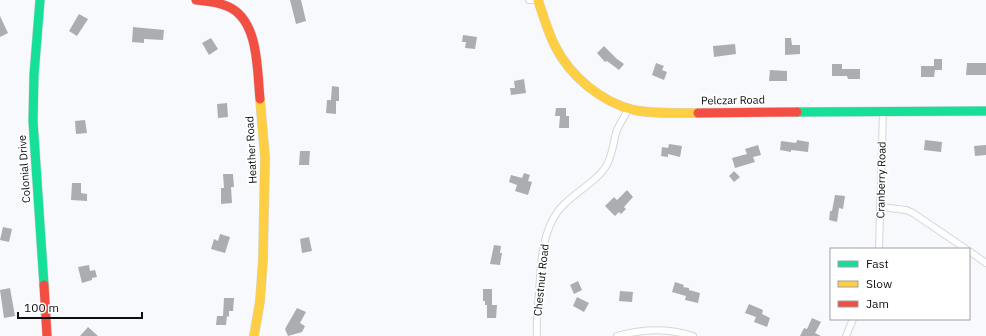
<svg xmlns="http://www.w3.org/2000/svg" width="986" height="336" viewBox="0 0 986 336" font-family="'IBM Plex Sans',sans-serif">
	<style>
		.building { fill: #acadb0 }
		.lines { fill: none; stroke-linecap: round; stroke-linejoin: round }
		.street-casing { stroke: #d4d6d9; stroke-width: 8 }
		.fast-casing { stroke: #d4d6d9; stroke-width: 10 }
		.slow-casing { stroke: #d4d6d9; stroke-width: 10 }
		.jam-casing { stroke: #d4d6d9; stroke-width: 10 }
		.street { stroke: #fefeff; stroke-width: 6 }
		.fast { stroke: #16e098; stroke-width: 9 }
		.slow { stroke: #ffcf43; stroke-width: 9 }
		.jam { stroke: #f24e42; stroke-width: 9 }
		.labels { text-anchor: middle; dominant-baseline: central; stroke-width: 3.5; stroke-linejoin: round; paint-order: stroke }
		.street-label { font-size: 11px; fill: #0c0e10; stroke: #fff }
	</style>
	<rect width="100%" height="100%" fill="#f7f9fd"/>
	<!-- building -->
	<path class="building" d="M290,0h11l5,21 -10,3z
		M79,14l9,5 -11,17 -8,-5z
		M0,16l8,17 -8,4z
		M133,27l31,3 -1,10 -19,-1v4l-12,-1z
		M463,35l14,2 -2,12 -10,-1 1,-6h-4z
		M211,38l7,11 -9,6 -7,-12z
		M785,38h6l1,7h8v9l-15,1z
		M735,44l1,10 -22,3 -1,-11z
		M604,46l13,13 7,5 -5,6 -12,-9 -2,1 -8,-9z
		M934,59h8v11h-7l-1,7h-13v-11h13z
		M656,63l8,3 -2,4 5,2 -3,8 -12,-5z
		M967,63h19v12h-20z
		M832,64h10v5h18v10h-12l-1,-3h-15z
		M770,70l17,1v10h-18z
		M524,79l2,14 -15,2 -1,-7h5l-1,-7z
		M332,86l7,1v14h-3v13l-10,-1 1,-13h4z
		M227,103l1,14 -10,1 -1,-14z
		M556,108h10v8h3v12h-10l1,-12h-5z
		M85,120l2,13 -11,1 -1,-13z
		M797,140l12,2 -1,10 -17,-2v2l-11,-2 1,-9 15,2z
		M925,140l17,2 -1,10 -17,-2z
		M669,144l13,2 -2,11 -12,-3v3l-7,-1 1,-9 6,1z
		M758,145l3,10 -8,2 2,5 -20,6 -3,-10 15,-4 -2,-5z
		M986,145v10l-11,1 -1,-10z
		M300,151h10l-1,14h-10z
		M734,171l6,6 -6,5 -5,-6z
		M524,173l6,2 -2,6 4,1 -4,13 -13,-4 2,-6 -8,-3 2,-7 11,3z
		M223,174h10l1,13h-3l1,16 -11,1v-16h3z
		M72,183h9v10l6,1v7l-16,-1z
		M627,190l6,7 -9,10 2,2 -5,5 -2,-2 -4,4 -10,-10 9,-9 3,3z
		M835,195l10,1 -2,13 -4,-1 -2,14 -8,-2 1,-9h2z
		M3,227l9,2 -3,13 -9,-2z
		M220,234l10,3 -5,16 -14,-4 3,-10 4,2z
		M309,237l3,14 -10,2 -2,-14z
		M494,245l7,1 -1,7h2l-2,12 -10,-1z
		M89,265l1,6 5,-1 2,7 -5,1v2l-10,3 -4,-16z
		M578,281l4,9 -8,4 -4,-9z
		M675,282l9,3 -1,2 6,1v2l11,3 -2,10 -13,-3 1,-4 -14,-4z
		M10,288l5,28 -11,2 -4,-28z
		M483,289h9v16h5l-1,13h-9v-13h-2v-4h-2z
		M620,291l13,1 -1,10 -13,-1z
		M577,297l12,6 -5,9 -11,-6z
		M224,298h10l-1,13h-4v6l-2,-1 -1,9h-10l1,-9h6z
		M749,304l14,6 -1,4 8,4 -3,9 -13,-5 2,-5 -11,-4z
		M297,308l9,4 -6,11 5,3 -3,6 -14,4 -3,-7z
		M812,318l9,4 -6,11 6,3h-21l4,-8 3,1z
		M88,327l10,9h-18z"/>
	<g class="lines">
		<!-- street casing -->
		<g class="street-casing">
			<path id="street" d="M529,0h7
				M881,207l25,3 7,3 53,36
				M879,249l4,-138
				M969,251l17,12
				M537,336c-1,-14 1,-28 2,-43 2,-28 2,-58 19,-82 13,-17 35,-26 47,-43 7,-10 8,-24 11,-35 3,-9 9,-17 13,-25
				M617,336c25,-7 51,-8 76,0
				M846,336l7,-17"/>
		</g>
		<!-- fast casing -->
		<g class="fast-casing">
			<path id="fast" d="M40,0l-6,75 -1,46 11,164
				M797,112l189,-1"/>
		</g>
		<!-- slow casing -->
		<g class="slow-casing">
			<path id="slow" d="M538,0c5,15 10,32 17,46 15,30 46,56 79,64 20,4 43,3 64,3
				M254,336l6,-35 3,-41 2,-103 -5,-58"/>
		</g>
		<!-- jam casing -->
		<g class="jam-casing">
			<path id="jam" d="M196,0c11,1 23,2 33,7 30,14 28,63 31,92
				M698,113l99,-1
				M44,285l3,51"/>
		</g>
		<!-- street -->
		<use href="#street" class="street"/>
		<!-- fast -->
		<use href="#fast" class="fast"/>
		<!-- slow -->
		<use href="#slow" class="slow"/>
		<!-- jam -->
		<use href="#jam" class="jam"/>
	</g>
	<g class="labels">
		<!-- street labels -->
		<g class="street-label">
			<text transform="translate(733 100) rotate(-1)">Pelczar Road</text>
			<text transform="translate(251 150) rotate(-93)">Heather Road</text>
			<text transform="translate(24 169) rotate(-94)">Colonial Drive</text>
			<text transform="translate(881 180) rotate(-89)">Cranberry Road</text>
			<text transform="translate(541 280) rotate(-84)">Chestnut Road</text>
		</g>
	</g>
	<!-- legend -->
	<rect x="830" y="248" width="140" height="72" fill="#ffffff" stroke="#9e9f9f"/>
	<rect x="838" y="261" width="20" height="6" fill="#16e098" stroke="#9e9f9f"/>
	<text x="866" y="268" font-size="12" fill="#0c0e10">Fast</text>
	<rect x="838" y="281" width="20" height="6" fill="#ffcf43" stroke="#9e9f9f"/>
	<text x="866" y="288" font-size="12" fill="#0c0e10">Slow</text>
	<rect x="838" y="301" width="20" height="6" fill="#f24e42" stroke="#9e9f9f"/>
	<text x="866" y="308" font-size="12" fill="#0c0e10">Jam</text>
	<!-- scale -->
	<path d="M18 312v6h124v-6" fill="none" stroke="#0c0e10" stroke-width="2"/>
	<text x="24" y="312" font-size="12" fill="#0c0e10" stroke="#ffffff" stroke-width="3" paint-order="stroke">100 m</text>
</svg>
